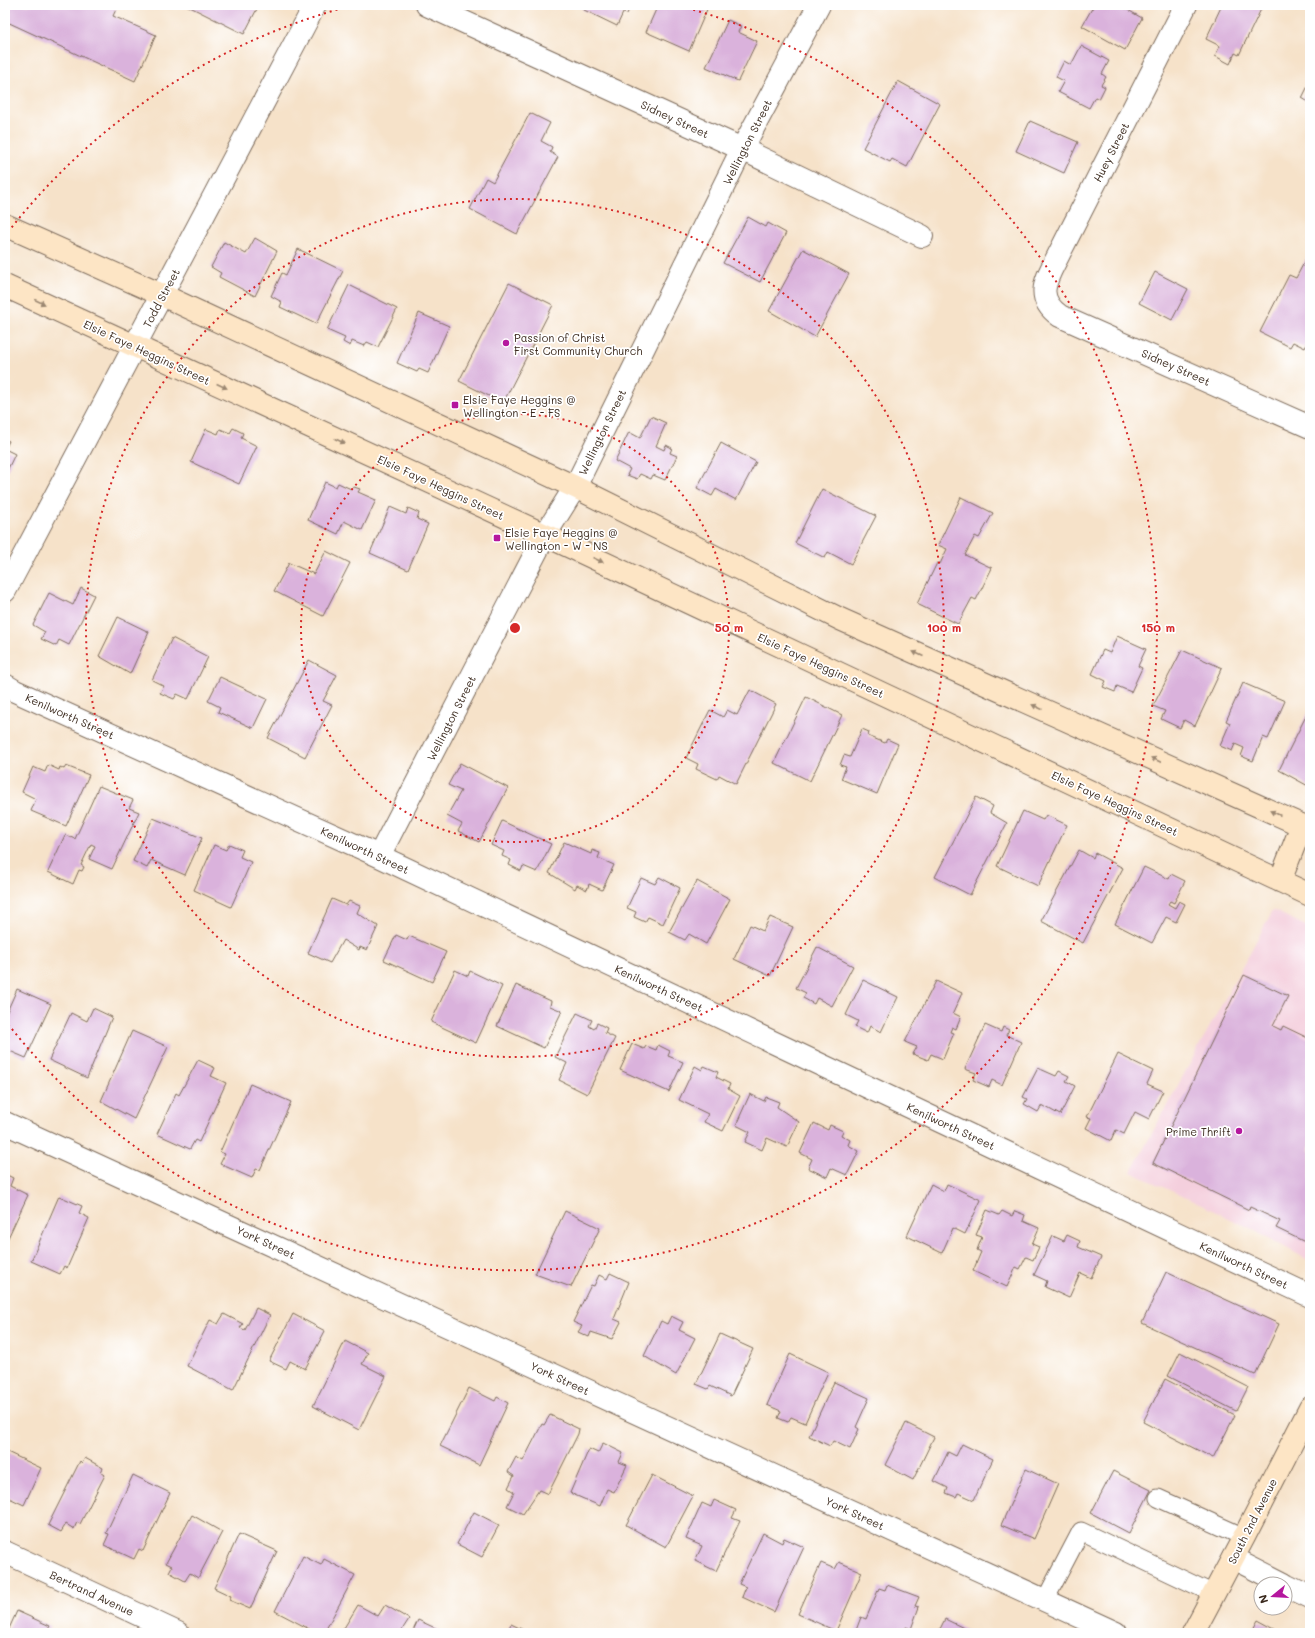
<svg xmlns="http://www.w3.org/2000/svg" width="1315" height="1638" viewBox="0 0 1315 1638" font-family="Mali,sans-serif">
	<style>
		.built { fill: #f4cfdd }
		.building { fill: #dab2dc }
		.lines { fill: none; stroke-linecap: round; stroke-linejoin: round }
		.lane-casing { stroke: #7c6a5a; stroke-width: 19 }
		.street-casing { stroke: #7c6a5a; stroke-width: 24 }
		.secondary-casing { stroke: #7c6a5a; stroke-width: 24 }
		.lane { stroke: #fff; stroke-width: 17 }
		.street { stroke: #fff; stroke-width: 22 }
		.secondary { stroke: #fde5c5; stroke-width: 22 }
		.oneway { fill: #9c8872 }
		.ring { fill: none; stroke: #d62828; stroke-width: 2; stroke-dasharray: 2 4 }
		.poi-dot { fill: #b5179e; stroke: #fff; stroke-width: 1.5 }
		.labels { text-anchor: middle; dominant-baseline: central; stroke-width: 3.5; stroke-linejoin: round; paint-order: stroke }
		.street-label { font-size: 11px; fill: #3b2a1e; stroke: #fff }
		.poi-label { font-size: 11px; fill: #3b2a1e; stroke: #fff; text-anchor: start }
		.centre { fill: #d62828; stroke: #fff; stroke-width: 2 }
		.ring-label { font-size: 12px; text-anchor: middle; font-weight: bold; fill: #d62828; stroke: #fff; stroke-width: 3.5; stroke-linejoin: round; paint-order: stroke }
	</style>
	<rect width="100%" height="100%" fill="#fff"/>
	<filter id="ink" filterUnits="userSpaceOnUse"><feTurbulence type="fractalNoise" baseFrequency=".025" numOctaves="2"/><feDisplacementMap in="SourceGraphic" scale="8" xChannelSelector="R" yChannelSelector="G"/><feConvolveMatrix kernelMatrix="1 2 1 2 8 2 1 2 1" color-interpolation-filters="sRGB"/></filter>
	<filter id="wash" filterUnits="userSpaceOnUse"><feTurbulence type="fractalNoise" baseFrequency=".012" numOctaves="4" result="noise"/><feDisplacementMap in="SourceGraphic" scale="16" xChannelSelector="R" yChannelSelector="G"/><feGaussianBlur stdDeviation="0.9" result="paint"/><feColorMatrix in="noise" values="0 0 0 0 0 0 0 0 0 0 0 0 0 0 0 0 0 1.4 0 .05"/><feComposite in="paint" operator="in"/></filter>
	<g filter="url(#wash)">
		<rect width="100%" height="100%" fill="#f6e2c9"/>
		<!-- built -->
		<path class="built" d="M1273,910l37,18v333l-62,-34 -117,-55z"/>
		<g id="blocks">
			<!-- building -->
			<path class="building" d="M5,5h113l-5,11 43,19 -21,46 -130,-60z
				M186,5h73l-15,29z
				M583,5h48l-4,9 -4,-1 -6,13 -35,-17z
				M658,5h46l4,2 -19,44 -43,-19z
				M1094,5h25l23,13 -17,32 -43,-24z
				M1222,5h41l-24,50 -4,-2 -5,11 -15,-8 5,-10 -14,-7z
				M728,20l13,6 -3,6 19,9 -19,40 -32,-14z
				M1081,46l28,15 -7,13 4,3 -5,8 4,2 -6,12 -4,-2 -6,11 -31,-16 6,-11 -8,-4 8,-16 7,4z
				M898,81l42,23 -33,63 -15,-8 -2,3 -27,-14z
				M1310,82v21l-8,-5z
				M530,113l20,10 -9,18 11,6 -2,5 8,5 -41,77 -47,-25 16,-31 7,4z
				M1030,121l48,21 -14,31 -48,-22z
				M748,217l18,10 2,-4 18,10 -26,49 -37,-19z
				M255,238l22,13 -22,45 -36,-19 2,-4 -10,-6 13,-25 22,12z
				M298,249l45,22 -27,53 -36,-17 2,-5 -11,-6 11,-23 4,2z
				M803,249l46,25 -34,63 -46,-26z
				M1308,255l2,7v76l-5,10 -12,-6 -3,5 -30,-15 29,-57 7,3z
				M1155,272l33,17 -16,31 -33,-17z
				M509,283l44,22 -50,98 -44,-22z
				M349,285l48,24 -19,38 -11,-5 -3,4 -12,-5 -2,5 -7,-4 2,-4 -18,-8z
				M419,313l30,13 -21,47 -9,-4 -2,3 -20,-9z
				M651,416l15,7 -10,23 8,4 2,-5 6,3 -2,5 7,3 -12,24 -12,-5 -2,4 -11,-5 -3,5 -10,-4 3,-6 -15,-8 14,-29 11,6z
				M233,428l10,5 -2,5 16,8 -18,38 -48,-22 15,-33 12,5 2,-5 10,4z
				M5,439l4,2 -4,8 10,5 -10,21z
				M721,443l35,19 -20,38 -20,-11 -4,7 -15,-8z
				M325,482l11,5 2,-4 13,6 3,-2 6,2 -2,3 18,8 -14,30 -18,-9 -6,13 -30,-14z
				M822,489l54,27 -25,48 -23,-12 -3,6 -30,-15z
				M961,497l32,16 -14,25 -4,-2 -10,19 27,13 -16,32 -4,-2 -14,26 -41,-20 20,-41 3,1 7,-15 -9,-4z
				M390,507l16,7 2,-6 11,5 -2,6 11,5 -20,46 -38,-17z
				M326,551l24,12 -27,53 -49,-25 15,-28 25,11z
				M81,588l13,7 -25,50 -10,-5 -3,6 -15,-7 4,-7 -12,-7 16,-32 24,12z
				M118,617l31,15 -19,42 -31,-18z
				M1117,636l29,13 -8,17 4,2 -11,24 -14,-6 -2,6 -12,-5 3,-6 -14,-7 11,-24 7,3z
				M172,638l36,19 -20,42 -11,-5 -3,5 -14,-6 4,-7 -12,-6z
				M1182,650l40,18 -27,58 -11,-6 -4,8 -19,-9 4,-8 -12,-5z
				M309,660l28,15 -14,26 9,4 -27,52 -37,-19z
				M220,677l47,22 -14,29 -35,-16 2,-5 -12,-6z
				M1243,683l42,18 -17,38 -5,-2 -10,24 -12,-5 3,-8 -9,-4 -3,7 -12,-5 10,-23 -4,-2z
				M750,690l26,14 -40,80 -17,-9 -2,4 -21,-10 2,-5 -12,-6 24,-48 13,7 4,-7 10,5z
				M806,697l36,18 -32,66 -36,-18z
				M1310,708v79l-31,-17z
				M862,729l7,3 -1,4 17,7 2,-4 11,5 -21,50 -36,-15 5,-12 -6,-2 4,-10 6,2z
				M460,763l48,25 -29,54 -21,-11 4,-7 -15,-8 14,-25 -13,-6z
				M48,765l11,5 1,-3 4,2 2,-3 23,9 -23,51 -35,-15 5,-12 -14,-7 11,-25 12,5z
				M99,786l34,14 -4,8 10,4 -27,57 -23,-10 6,-13 -4,-2 -10,21 3,2 -2,4 -3,-1 -6,14 -25,-12 17,-37 10,4z
				M976,797l17,9 -3,7 17,10 -37,72 -35,-18z
				M1023,811l20,9 3,-5 21,10 -29,61 -41,-20z
				M153,818l49,20 -17,37 -34,-15 -4,8 -14,-7z
				M502,821l49,23 -14,28 -14,-6 -2,5 -12,-6 2,-5 -9,-4 2,-5 -13,-6z
				M564,842l27,12 1,-4 8,3 -2,5 16,7 -12,25 -13,-6 -2,6 -10,-5 -2,4 -26,-16z
				M229,844l14,6 -3,7 11,5 -20,45 -37,-17 20,-45 12,5z
				M1079,850l14,8 2,-5 28,15 -40,75 -42,-22z
				M1144,867l25,12 2,-5 14,7 -11,22 -4,-2 -2,3 7,4 4,-7 6,3 -9,18 -10,-5 -14,26 -37,-19z
				M659,877l21,11 -17,36 -15,-7 -3,5 -11,-5 2,-5 -9,-4 14,-30 14,6z
				M697,881l33,18 -24,45 -17,-10 -4,6 -16,-8z
				M332,899l14,6 3,-4 11,5 -3,7 21,13 -11,24 -7,-3 -1,3 -16,-10 -13,23 -22,-10z
				M770,917l23,10 -23,49 -36,-17 16,-34 13,6z
				M396,935l11,5 2,-4 37,16 -14,30 -48,-22z
				M817,947l36,19 -21,40 -15,-8 -3,6 -11,-6 3,-5 -10,-5z
				M455,970l13,6 2,-5 32,15 -26,57 -45,-21z
				M1244,975l44,21 -15,30 8,4 2,-4 27,13v193l-5,10 -29,-14 4,-7 -30,-14 -1,3 -96,-47z
				M863,980l35,17 -17,35 -11,-6 -3,7 -12,-6 3,-6 -12,-6z
				M936,981l26,12 -9,20 8,4 -5,12 -4,-2 -2,5 4,1 -11,26 -12,-5 -3,6 -15,-6 4,-7 -12,-5z
				M516,985l35,16 -1,5 12,5 -18,37 -47,-22z
				M17,989l34,15 -25,54 -21,-9v-33z
				M93,1008l19,9 -25,61 -38,-18 22,-47 16,8z
				M577,1013l15,7 -3,6 5,3 3,-6 10,5 -2,5 10,5 -28,56 -28,-14 8,-17 -12,-6z
				M985,1025l16,7 2,-5 6,3 -3,5 15,7 -19,43 -10,-5 -3,7 -16,-7 3,-7 -11,-4z
				M132,1031l36,16 -34,72 -33,-18z
				M632,1044l12,5 2,-3 10,4 2,-5 12,6 -2,5 15,6 -14,30 -49,-22z
				M1118,1054l35,17 -6,13 16,7 -14,28 -14,-7 -11,22 -8,-4 -5,11 -25,-13 5,-10 -4,-1z
				M198,1060l17,8 -4,8 15,7 -27,59 -4,-2 -5,9 -33,-15 19,-41 3,2z
				M695,1066l7,4 2,-4 14,6 -2,5 14,7 -2,5 12,7 -17,35 -19,-9 4,-8 -29,-14z
				M1038,1068l18,8 3,-5 10,5 -3,5 9,5 -15,29 -18,-10 -4,7 -14,-8 3,-5 -4,-2z
				M250,1084l41,18 -31,68 -4,-1 -4,9 -32,-14 5,-10 -5,-2z
				M750,1094l14,7 2,-4 13,5 -2,5 22,15 -12,25 -20,-9 -5,12 -17,-8 5,-10 -14,-7z
				M814,1123l14,7 2,-5 13,6 -2,4 9,5 -2,5 11,6 -12,24 -16,-7 -4,9 -19,-9 4,-9 -12,-6z
				M5,1174l8,4 -3,8 18,9 -21,45 -2,-1z
				M931,1184l13,7 3,-7 34,16 -16,34 -12,-6 -11,25 -35,-17z
				M59,1196l23,10 -3,7 10,5 -22,50 -3,-2 -4,8 -29,-13z
				M987,1210l12,5 3,-4 10,5 3,-5 10,4 -2,6 16,7 -7,16 7,3 -6,13 -7,-3 -6,12 -4,-2 -9,20 -34,-16 8,-19 -4,-2 5,-13 -6,-2z
				M565,1211l35,17 -29,59 -36,-13z
				M1067,1235l13,6 -2,6 23,10 -10,21 -11,-5 -11,25 -24,-11 2,-6 -13,-6 19,-39 11,5z
				M1166,1272l113,52 -24,51 -113,-52z
				M610,1273l19,9 -15,37 7,3 -9,17 -21,-7 -2,5 -11,-5 4,-6 -9,-4 18,-37 3,1 5,-11 8,4z
				M256,1308l14,7 -37,75 -46,-24 23,-46 8,4 6,-10 19,10 -3,4 5,2z
				M293,1314l32,17 -20,38 -15,-8 -4,8 -17,-8z
				M671,1316l12,6 -4,8 16,8 -19,37 -32,-19 17,-35 6,3z
				M720,1334l33,15 -22,47 -21,-10 -2,3 -12,-5z
				M345,1341l23,12 -6,11 24,12 -27,54 -46,-24z
				M1180,1352l68,35 -12,24 -68,-35z
				M790,1354l38,18 -23,51 -14,-6 -3,5 -10,-4 3,-7 -14,-6z
				M1165,1379l70,36 -22,43 -70,-36z
				M834,1382l35,16 -13,29 3,2 -9,20 -17,-8 -3,5 -21,-10z
				M469,1388l26,13 2,-4 11,6 -29,62 -39,-19z
				M550,1415l29,14 -1,5 -30,60 -9,-4 -16,24 -16,-8 7,-14 -6,-4 6,-12 -6,-4 8,-15 7,4 19,-37 2,1z
				M906,1423l28,14 -21,43 -28,-15z
				M603,1443l20,10 -4,9 8,3 -13,27 -7,-3 -7,17 -30,-13 19,-44 9,4z
				M962,1444l31,15 -19,41 -16,-7 -2,4 -10,-4 2,-5 -14,-7 14,-29 8,4z
				M5,1451l36,17 -17,37 -19,-9z
				M85,1458l18,10 -2,4 4,3 -25,49 -3,-2 -3,7 -8,-5 -5,8 -13,-7 32,-64 2,2z
				M1026,1469l32,15 -24,55 -33,-14z
				M1113,1471l38,19 -22,43 -38,-20z
				M133,1475l37,18 -27,58 -4,-2 -5,10 -30,-14 5,-11 -3,-1z
				M652,1475l41,21 -27,51 -40,-22z
				M714,1500l22,10 -4,8 8,3 -24,50 -21,-10 7,-15 -16,-7 16,-36 9,4z
				M474,1512l25,13 -17,32 -25,-13z
				M192,1515l30,17 -24,46 -8,-5 -5,8 -16,-9 3,-6 -6,-3z
				M763,1533l19,10 2,-5 20,9 -30,65 -32,-15 4,-10 -7,-3z
				M239,1534l38,17 -27,58 -21,-9 2,-4 -17,-8z
				M303,1556l18,9 3,-6 31,16 -31,58h-7l-42,-22z
				M839,1562l23,10 -26,59 -38,-17 23,-51 14,6z
				M887,1585l32,12 -4,9 4,1 -8,22 -5,-2 -2,6h-49l6,-16 5,2 13,-31 6,2z
				M358,1605l20,11 7,-11 24,14 -9,14h-59z
				M17,1611l33,15 -4,7h-39z
				M945,1619l29,14h-36z
				M418,1620l28,13h-34z
				M1258,1620l24,13h-31z
				M511,1624l19,9h-24z"/>
		</g>
	</g>
	<g filter="url(#ink)">
		<use href="#blocks" fill-opacity="0" stroke="#7c6a5a" stroke-width="1"/>
		<g class="lines">
			<!-- lane casing -->
			<g class="lane-casing">
				<path id="lane" d="M1158,1498l86,39
					M1045,1600l36,-69 133,63"/>
			</g>
			<!-- street casing -->
			<g class="street-casing">
				<path id="street" d="M427,5l315,144 180,87
					M1186,5l-126,247c-12,25 -28,44 0,64l250,111
					M5,591l310,-586
					M5,685l10,6 364,165 931,440
					M379,856l166,-321 30,-48 167,-338 77,-144
					M5,1123l1111,510
					M5,1552l173,81
					M1233,1558l51,26
					M1285,1585l25,12"/>
			</g>
			<!-- secondary casing -->
			<g class="secondary-casing">
				<path id="secondary" d="M5,225l157,70 413,192 265,132 470,210
					M5,286l540,249 765,360
					M1280,881l22,-56
					M1193,1633l51,-96 66,-129"/>
			</g>
			<!-- lane -->
			<use href="#lane" class="lane"/>
			<!-- street -->
			<use href="#street" class="street"/>
			<!-- secondary -->
			<use href="#secondary" class="secondary"/>
		</g>
		<!-- one-way arrows -->
		<defs><path id="oneway-solid" d="M-6-.8H1V-3.2L6.5 0L1 3.2V.8H-6Z"/></defs>
		<g class="oneway">
			<use href="#oneway-solid" transform="translate(40 302) rotate(25)"/>
			<use href="#oneway-solid" transform="translate(222 386) rotate(25)"/>
			<use href="#oneway-solid" transform="translate(340 441) rotate(25)"/>
			<use href="#oneway-solid" transform="translate(598 560) rotate(25)"/>
			<use href="#oneway-solid" transform="translate(918 654) rotate(-156)"/>
			<use href="#oneway-solid" transform="translate(1037 707) rotate(-156)"/>
			<use href="#oneway-solid" transform="translate(1156 760) rotate(-156)"/>
			<use href="#oneway-solid" transform="translate(1275 813) rotate(-156)"/>
		</g>
	</g>
	<!-- distance rings -->
	<g class="ring">
		<circle cx="515" cy="628" r="214"/>
		<circle cx="515" cy="628" r="429"/>
		<path d="M8 232A643 643 0 0 1 354 5M676 5A643 643 0 1 1 8 1024"/>
	</g>
	<!-- markers -->
	<g class="poi-dot">
		<circle cx="506" cy="343" r="4"/>
		<rect x="451" y="401" width="8" height="8" rx="2"/>
		<rect x="493" y="534" width="8" height="8" rx="2"/>
		<circle cx="1239" cy="1131" r="4"/>
	</g>
	<g class="labels">
		<!-- street labels -->
		<g class="street-label">
			<text transform="translate(675 119) rotate(25)">Sidney Street</text>
			<text transform="translate(747 142) rotate(-63)">Wellington Street</text>
			<text transform="translate(1111 152) rotate(-63)">Huey Street</text>
			<text transform="translate(161 298) rotate(-62)">Todd Street</text>
			<text transform="translate(147 352) rotate(25)">Elsie Faye Heggins Street</text>
			<text transform="translate(1176 367) rotate(24)">Sidney Street</text>
			<text transform="translate(602 432) rotate(-64)">Wellington Street</text>
			<text transform="translate(441 487) rotate(25)">Elsie Faye Heggins Street</text>
			<text transform="translate(821 665) rotate(25)">Elsie Faye Heggins Street</text>
			<text transform="translate(70 716) rotate(24)">Kenilworth Street</text>
			<text transform="translate(451 718) rotate(-63)">Wellington Street</text>
			<text transform="translate(1115 803) rotate(25)">Elsie Faye Heggins Street</text>
			<text transform="translate(365 850) rotate(25)">Kenilworth Street</text>
			<text transform="translate(659 988) rotate(25)">Kenilworth Street</text>
			<text transform="translate(951 1126) rotate(25)">Kenilworth Street</text>
			<text transform="translate(266 1242) rotate(25)">York Street</text>
			<text transform="translate(1244 1265) rotate(25)">Kenilworth Street</text>
			<text transform="translate(560 1378) rotate(25)">York Street</text>
			<text transform="translate(855 1513) rotate(25)">York Street</text>
			<text transform="translate(1252 1521) rotate(-63)">South 2nd Avenue</text>
			<text transform="translate(92 1593) rotate(25)">Bertrand Avenue</text>
		</g>
		<!-- poi labels -->
		<g class="poi-label">
			<text x="514" y="337">Passion of Christ<tspan x="514" dy="13">First Community Church</tspan></text>
			<text x="463" y="399">Elsie Faye Heggins @<tspan x="463" dy="13">Wellington - E - FS</tspan></text>
			<text x="505" y="532">Elsie Faye Heggins @<tspan x="505" dy="13">Wellington - W - NS</tspan></text>
			<text x="1231" y="1131" text-anchor="end">Prime Thrift</text>
		</g>
	</g>
	<circle cx="515" cy="628" r="6" class="centre"/>
	<g class="ring-label">
		<text x="729" y="632">50 m</text>
		<text x="944" y="632">100 m</text>
		<text x="1158" y="632">150 m</text>
	</g>
	<!-- margin -->
	<rect width="1315" height="1638" fill="none" stroke="#fff" stroke-width="20"/>
	<!-- north arrow -->
	<g transform="translate(1273 1596) rotate(252)"><circle r="19" fill="#ffffff" stroke="#b1aaa5"/>
	<path d="M0-3L7 15L0 10L-7 15Z" fill="#b5179e"/>
	<text y="-6" font-size="11" font-weight="bold" text-anchor="middle" fill="#3b2a1e">N</text>
	</g>
</svg>
